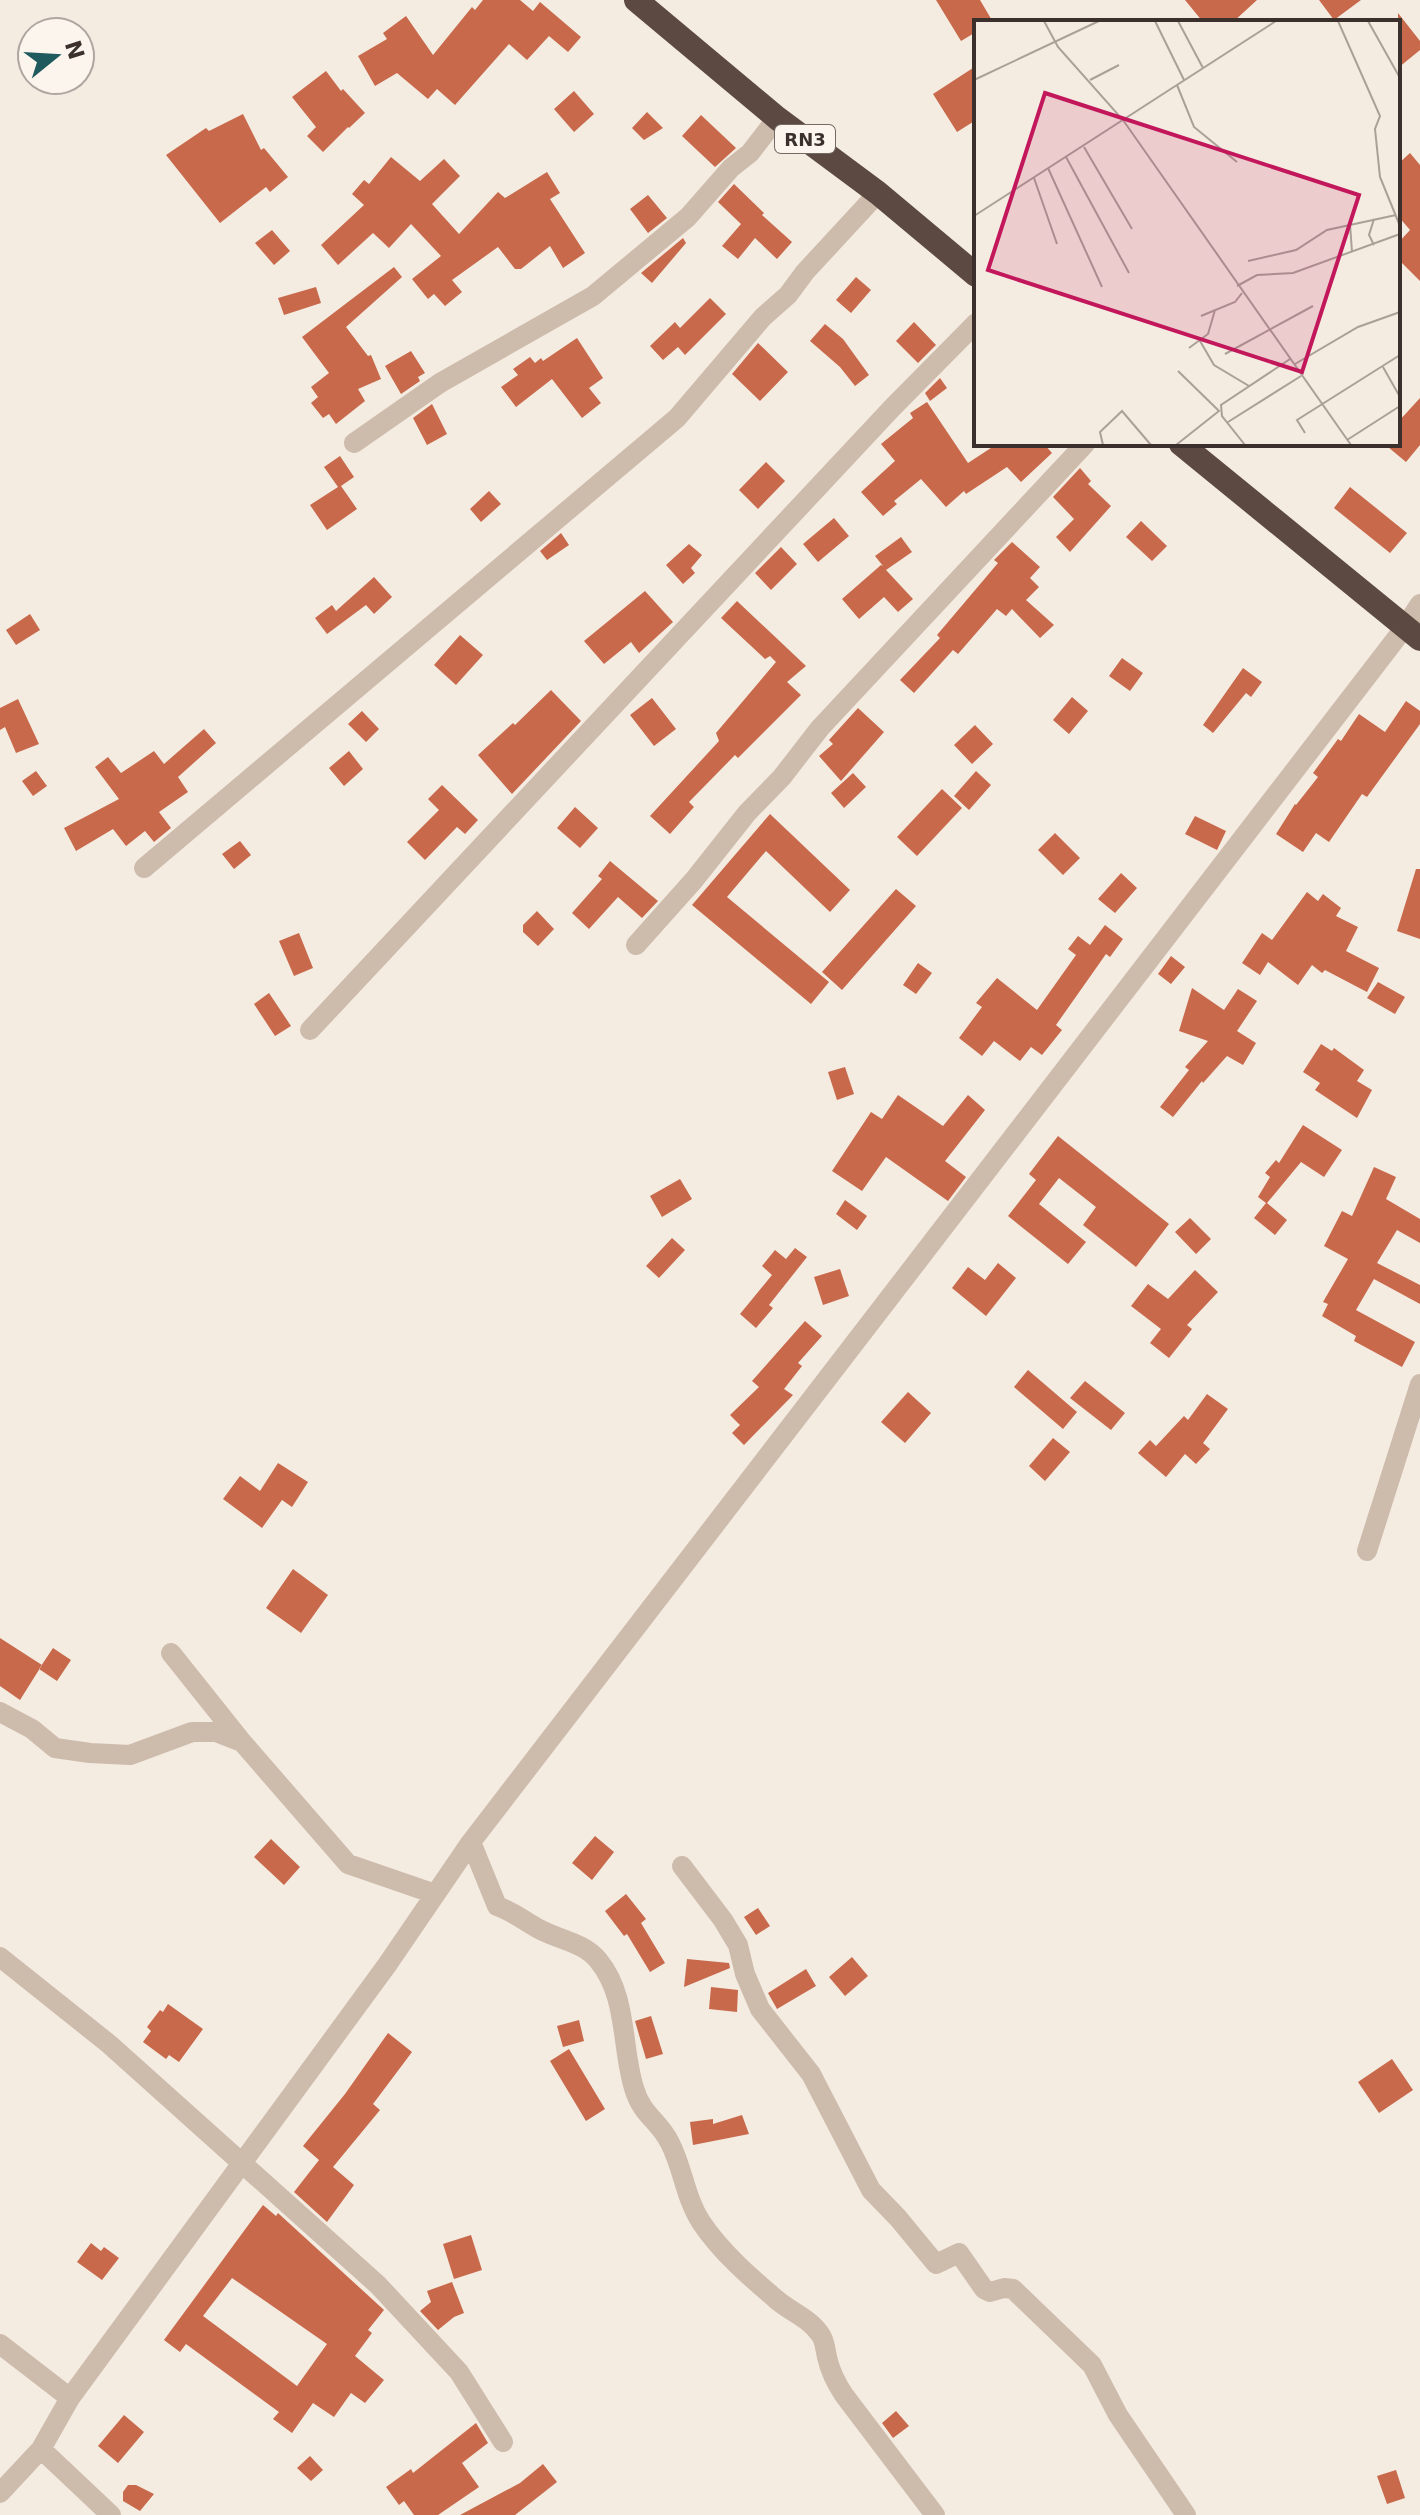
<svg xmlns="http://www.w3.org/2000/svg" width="1420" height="2515" viewBox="0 0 1420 2515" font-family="'DejaVu Sans',sans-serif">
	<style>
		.building { fill: #c8694b; fill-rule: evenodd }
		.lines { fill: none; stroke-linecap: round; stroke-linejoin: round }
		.street { stroke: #cdbbac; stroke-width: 20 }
		.highway { stroke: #5c4a42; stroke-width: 24 }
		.labels { text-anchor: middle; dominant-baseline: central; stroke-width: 8; stroke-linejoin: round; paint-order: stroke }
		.shield { fill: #fbf5ee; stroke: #756b66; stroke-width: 2 }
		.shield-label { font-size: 18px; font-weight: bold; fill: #3b302b }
		.inset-road { fill: none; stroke: #aaa098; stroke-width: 2 }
		.view { fill: #c2185b; fill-opacity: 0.15; stroke: #c2185b; stroke-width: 4 }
		.inset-edge { fill: none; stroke: #3b302b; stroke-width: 4 }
	</style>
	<rect width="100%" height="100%" fill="#f4ebe1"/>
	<!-- building -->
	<path class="building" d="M483,0h37l13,11 7,-9 41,35 -13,15 -19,-16 -22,24 -18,-16 -54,61 -18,-16 -9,10 -31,-26 -22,13 -17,-30 29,-17 -4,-6 23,-17 27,39 39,-48 3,3z
		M936,0h44l13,22h-17v10l-15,9z
		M1185,0h72l-24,22h-30z
		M1319,0h42l-27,20z
		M1398,13l22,28v9l-22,18z
		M976,66v54l-19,12 -24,-38z
		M326,71l15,20 2,-2 22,24 -16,15 -1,-1 -25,25 -16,-16 9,-9 -24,-30z
		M574,91l20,23 -20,18 -20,-23z
		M647,112l16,16 -19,12 -12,-12z
		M243,114l18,36 3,-2 24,29 -18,15 -4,-5 -46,36 -54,-68 40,-27 3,3z
		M701,115l35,33 -21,19 -33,-31z
		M1410,153l10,12v116l-22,-22v-16l12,-13 -12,-14v-52z
		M391,157l29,24 24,-22 16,17 -28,28 27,30 39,-42 7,6 42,-26 13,21 -10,6 35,54 -22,15 -13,-22 -29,23h-6l-17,-22 -46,33 10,12 -17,14 -11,-12 -6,5 -16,-20 29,-23 -30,-32 -22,24 -16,-15 -35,32 -17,-20 43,-40 -12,-11 12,-14 5,4z
		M734,184l30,29 -2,2 30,27 -15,17 -22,-21 -17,21 -16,-13 19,-22 -23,-22z
		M648,195l19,23 -19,15 -18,-24z
		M272,230l18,21 -16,14 -19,-22z
		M683,238l3,5 -34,40 -11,-10z
		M394,267l8,10 -56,50 22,29 3,-1 10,24 -23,10 7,12 -29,23 -7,-10 -6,4 -12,-15 7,-6 -7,-10 18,-14 -27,-36z
		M856,277l15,13 -20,23 -15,-13z
		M316,287l5,16 -37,12 -6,-17z
		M710,298l16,16 -41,41 -7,-8 -15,13 -13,-14 25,-24 5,6z
		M914,322l22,23 -18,18 -22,-22z
		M825,324l18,15 26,36 -14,11 -15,-19 -30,-26z
		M577,338l26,40 -14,10 12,15 -19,15 -30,-39 -36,28 -15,-20 17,-12 -5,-6 17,-12 5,6 6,-5 2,3z
		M758,343l30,29 -28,29 -28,-27z
		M411,351l14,22 -7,4 2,4 -19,13 -16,-28z
		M940,378l7,10 -17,13 -5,-8z
		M1420,398v47l-14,17 -18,-15 2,-3h8v-22z
		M927,402l41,61 29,-19h47l8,9 -31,29 -14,-15 -41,27 -2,-3 -18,16 -25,-28 -27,22 3,3 -14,12 -22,-24 34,-31 -14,-17 32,-26 -3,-5z
		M432,404l15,30 -20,11 -14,-27z
		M340,456l14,21 -13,9 16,23 -30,21 -17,-25 28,-18 -14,-20z
		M766,462l19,19 -27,28 -19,-19z
		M1080,468l11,13 -3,3 23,22 -41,46 -14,-15 18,-18 -21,-22z
		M1350,487l57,46 -17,20 -56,-45z
		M489,491l12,13 -20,18 -11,-13z
		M834,518l15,18 -31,26 -15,-18z
		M1141,521l26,25 -15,15 -26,-24z
		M561,533l8,12 -22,15 -7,-9z
		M901,537l11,15 -26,18 27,29 -15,13 -14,-15 -25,22 -17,-20 39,-34 2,1 -8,-10z
		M1012,542l28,25 -10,11 9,9 -13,13 28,25 -14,13 -28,-29 -6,7 -9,-7 -39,45 -5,-4 -39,43 -14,-13 40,-42 -3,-3 61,-72 -4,-3z
		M689,544l13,11 -11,13 4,5 -12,11 -17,-19z
		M781,547l16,17 -26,26 -16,-17z
		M374,577l18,20 -18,17 -8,-9 -39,29 -12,-16 17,-13 4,6z
		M645,591l28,31 -34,31 -8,-11 -27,22 -20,-23z
		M737,601l69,65 -19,16 14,13 -63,63 -3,-3 -46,47 5,5 -24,27 -20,-18 69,-75 -3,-8 60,-71 -6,-6 -5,3 -44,-41z
		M30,614l10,16 -24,15 -10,-15z
		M460,635l23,20 -27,30 -22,-20z
		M1122,658l21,15 -13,18 -21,-15z
		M1243,668l19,14 -11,15 -5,-4 -33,40 -10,-8z
		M551,690l30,31 -69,73 -34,-39 35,-32 2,2z
		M1072,697l16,14 -19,23 -16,-14z
		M652,698l24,31 -22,17 -24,-31z
		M18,699l21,45 -23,9 -11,-26 -5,3v-22z
		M1406,701l14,10v13l-53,73 -5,-3 -33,48 -13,-9 -13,19 -27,-18 19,-30 1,1 22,-28 -5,-4 25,-34 3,2 18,-27 26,18z
		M858,708l26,24 -43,49 -22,-25 14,-12 -4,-4z
		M362,711l17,18 -13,13 -18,-18z
		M975,725l18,19 -21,20 -18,-19z
		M204,729l12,14 -38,34 10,15 -29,20 12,16 -17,14 -9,-11 -19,15 -13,-17 -37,22 -12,-23 55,-29 -24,-32 13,-10 13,16 33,-22 10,13z
		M349,751l14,18 -19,17 -15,-18z
		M36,771l11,15 -14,10 -11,-15z
		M976,771l15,14 -22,25 -15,-14z
		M853,773l13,14 -22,21 -13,-15z
		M442,785l36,35 -13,14 -8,-7 -32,33 -18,-18 32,-32 -11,-11z
		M942,789l20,19 -45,48 -20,-19z
		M575,807l23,21 -18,20 -23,-20z
		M770,814l80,76 -20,22 -64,-61 -39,46 102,85 -18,22 -119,-99z
		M1195,816l31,15 -9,19 -32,-16z
		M1055,833l25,25 -17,17 -25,-25z
		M240,841l11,14 -17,14 -12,-15z
		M610,861l48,40 -16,17 -24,-21 -29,32 -17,-16 30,-34 -4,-3z
		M1416,869h4v70l-23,-8z
		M1121,873l16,15 -22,25 -17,-14z
		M896,889l20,17 -74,84 -20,-18z
		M1307,892l11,9 5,-7 18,14 -5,8 22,11 -12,24 33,17 -12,24 -42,-22 -3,3 -10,-8 -14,20 -30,-23 -8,13 -18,-12 20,-30 10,7z
		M537,911l17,18 -16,17 -15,-14v-7z
		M1105,925l18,14 -13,18 -4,-3 -50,71 6,5 -20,25 -11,-8 -11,14 -26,-20 -12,15 -23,-18 23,-31 -6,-4 21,-25 40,32 39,-55 -8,-6 10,-13 12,9z
		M299,933l14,35 -19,8 -15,-35z
		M1171,956l14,11 -14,17 -13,-10z
		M918,963l14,10 -16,21 -13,-9z
		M1378,982l27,15 -10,17 -28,-16z
		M1192,988l32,22 14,-21 19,12 -20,30 19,12 -13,22 -16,-9 -24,27 -1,-2 -29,36 -13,-10 29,-37 -4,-3 23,-26 -29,-10z
		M269,993l22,33 -16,10 -21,-32z
		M1321,1044l11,7 2,-3 30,22 -7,11 15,9 -15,28 -42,-28 5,-7 -17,-11z
		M845,1067l9,27 -17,6 -9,-28z
		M898,1095l45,31 25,-31 17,15 -40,51 21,16 -18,24 -62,-44 -24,34 -30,-20 39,-59 11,7z
		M1303,1125l39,25 -18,27 -23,-15 -34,41 20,17 -12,15 -21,-17 12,-15 -8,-6 12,-20 -5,-4 11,-13 3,3z
		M1058,1136l111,88 -33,43 -53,-42 13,-18 -37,-29 -20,26 47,38 -18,22 -60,-48 28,-36 -7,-6z
		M1374,1167l22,10 -10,22 34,20v24l-23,-13 -20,33 43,22v19l-46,-25 -18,31 59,32 -13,25 -48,-26 2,-5 -34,-20 6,-12 -5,-2 25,-43 -24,-13 18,-35 10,5z
		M680,1179l12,20 -30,18 -12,-21z
		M845,1200l22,16 -10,14 -21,-16z
		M1190,1218l21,21 -15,15 -21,-22z
		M672,1238l13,12 -26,28 -13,-12z
		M795,1248l12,9 -38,48 4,3 -17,20 -16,-14 32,-39 -10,-9 13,-16 11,9z
		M998,1263l18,15 -30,38 -34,-28 16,-21 17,13z
		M840,1269l9,27 -26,9 -9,-28z
		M1195,1270l23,22 -31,33 5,4 -23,29 -19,-15 11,-14 -30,-23 17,-22 20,15z
		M805,1321l17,15 -24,27 4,3 -18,23 9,6 -49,50 -12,-12 8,-8 -10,-10 29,-28 -7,-6z
		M1028,1370l49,42 -14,17 -49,-42z
		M1085,1381l40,32 -14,17 -41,-32z
		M908,1392l23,21 -26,30 -24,-21z
		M1207,1394l21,15 -25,34 7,6 -14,15 -11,-10 -19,23 -28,-24 12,-13 6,6 28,-30 4,4z
		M1053,1438l17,14 -25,29 -16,-15z
		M278,1463l30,19 -16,25 -10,-7 -20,28 -39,-29 17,-23 20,15z
		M293,1569l35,26 -27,38 -35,-25z
		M0,1638l42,27 -22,35 -20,-14z
		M53,1648l18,12 -14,21 -18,-12z
		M595,1836l19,16 -22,28 -20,-17z
		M271,1839l29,28 -16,18 -30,-28z
		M626,1894l20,25 -5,4 24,40 -15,9 -23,-38 -3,2 -19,-25z
		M758,1908l12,18 -14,9 -12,-18z
		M852,1957l16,19 -23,20 -16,-19z
		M687,1959l42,4 1,5 -46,19z
		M806,1969l10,17 -39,23 -9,-16z
		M711,1987l27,3 -1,22 -28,-3z
		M168,2004l35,25 -24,33 -10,-7 -3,4 -23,-17 8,-11 -4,-4 13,-17 3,2z
		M651,2016l12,38 -17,5 -11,-38z
		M579,2020l5,21 -21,6 -6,-21z
		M388,2033l24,19 -39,52 7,6 -47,57 21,18 -27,37 -33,-30 25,-32 -16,-14 42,-52z
		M569,2049l36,60 -19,12 -36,-60z
		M1392,2059l21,31 -34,23 -21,-31z
		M742,2115l7,19 -56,11 -3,-23 23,-3v5z
		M263,2205l13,11 2,-3 106,97 -16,20 4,3 -17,23 29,24 -19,23 -14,-10 -17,24 -21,-14 -21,30 -19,-14 6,-7 -93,-68 -6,8 -16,-12zM232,2278l95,66 -30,42 -94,-70z
		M471,2235l11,35 -28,9 -11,-35z
		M91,2243l10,8 3,-4 15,11 -17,22 -25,-18z
		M452,2282l12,31 -10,4 -16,13 -18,-19 11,-9 -4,-11z
		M896,2411l13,15 -16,12 -11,-15z
		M124,2415l20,17 -26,31 -20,-17z
		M476,2423l12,20 -26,20 17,24 -41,28h-24l-10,-14 -5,4 -13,-18 25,-18 2,4z
		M310,2456l13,14 -12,11 -14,-13z
		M543,2464l14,18 -42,33h-55l60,-32z
		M1396,2470l9,28 -18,6 -10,-28z
		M128,2485h8l18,9 -14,17 -17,-10v-9z"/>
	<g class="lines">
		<!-- street -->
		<path class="street" d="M354,443l86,-60 153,-87 95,-79 43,-49 19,-15 27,-35
			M144,868l533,-450 86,-101 25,-22 17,-23 73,-79
			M636,945l58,-65 53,-67 35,-36 38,-49 265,-284
			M310,1030l582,-622 84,-85
			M1367,1551l53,-167
			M171,1653l71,89 106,122 87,30
			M0,1712l32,17 23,19 35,5 40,2 62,-23h24l23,9
			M471,1842l26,64c16,6 28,15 42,23 20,11 44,13 59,31 30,36 23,86 36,128 8,28 25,32 36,55 13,25 15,54 31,79 19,29 50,56 76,78 14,12 32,18 43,34 5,6 5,15 7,23 3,14 9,26 17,38l91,120
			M682,1866l41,54 15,25 7,29 15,35 51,65 60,116 27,28 38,46 23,-11 25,36 6,3 14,-4 9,1 79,76 26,50 68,100
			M0,1957l109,87 269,241 81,87 44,70
			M0,2344l70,54
			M41,2449l70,66
			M0,2493l41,-44 29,-51 317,-433 84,-123 934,-1215 15,-23"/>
		<!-- highway -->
		<path class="highway" d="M636,0l141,118 101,75 98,82
			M1181,444l239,195"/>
	</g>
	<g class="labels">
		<!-- shield labels -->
		<rect class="shield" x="775" y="125" width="60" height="28" rx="6"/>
		<g class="shield-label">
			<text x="805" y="139">RN3</text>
		</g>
	</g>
	<!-- overview -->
	<g transform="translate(974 20)">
		<rect width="426" height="426" fill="#f4ebe1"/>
		<path class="inset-road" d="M70,1l14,26 65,73 228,325M181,1l29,59M204,1l25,47M364,1l42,95 -5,13 5,48 20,49M394,1l32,57M0,60l125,-59M116,60l29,-15M203,65l17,42 43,35M110,127l48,82M92,137l63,116M74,148l54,119M60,158l23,66M0,196l302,-195M400,199l-5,16 5,10M376,204l2,28M274,241l48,-11 31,-20 69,-15M263,266l20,-11 36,-2 107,-39M227,296l34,-14 7,-9M226,321l14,24 35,21M215,328l19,-14 7,-24M251,334l88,-48M321,344l63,-37 42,-15M409,347l17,30M254,402l73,-46M331,413l-8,-13 103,-65M373,420l53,-34M129,425l-3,-13 22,-21 29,34M202,425l43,-34 -41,-40M271,425l-23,-29 -1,-11 69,-46"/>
		<path class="view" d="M71,73l314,102 -57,177 -314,-102z"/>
		<rect width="426" height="426" class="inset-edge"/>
	</g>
	<!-- north arrow -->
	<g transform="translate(56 56) rotate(72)"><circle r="38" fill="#fbf5ee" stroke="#aea6a0" stroke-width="2"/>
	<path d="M0-6L14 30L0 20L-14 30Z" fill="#1f5a5e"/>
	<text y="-12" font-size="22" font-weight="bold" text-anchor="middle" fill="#3b302b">N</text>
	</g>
</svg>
